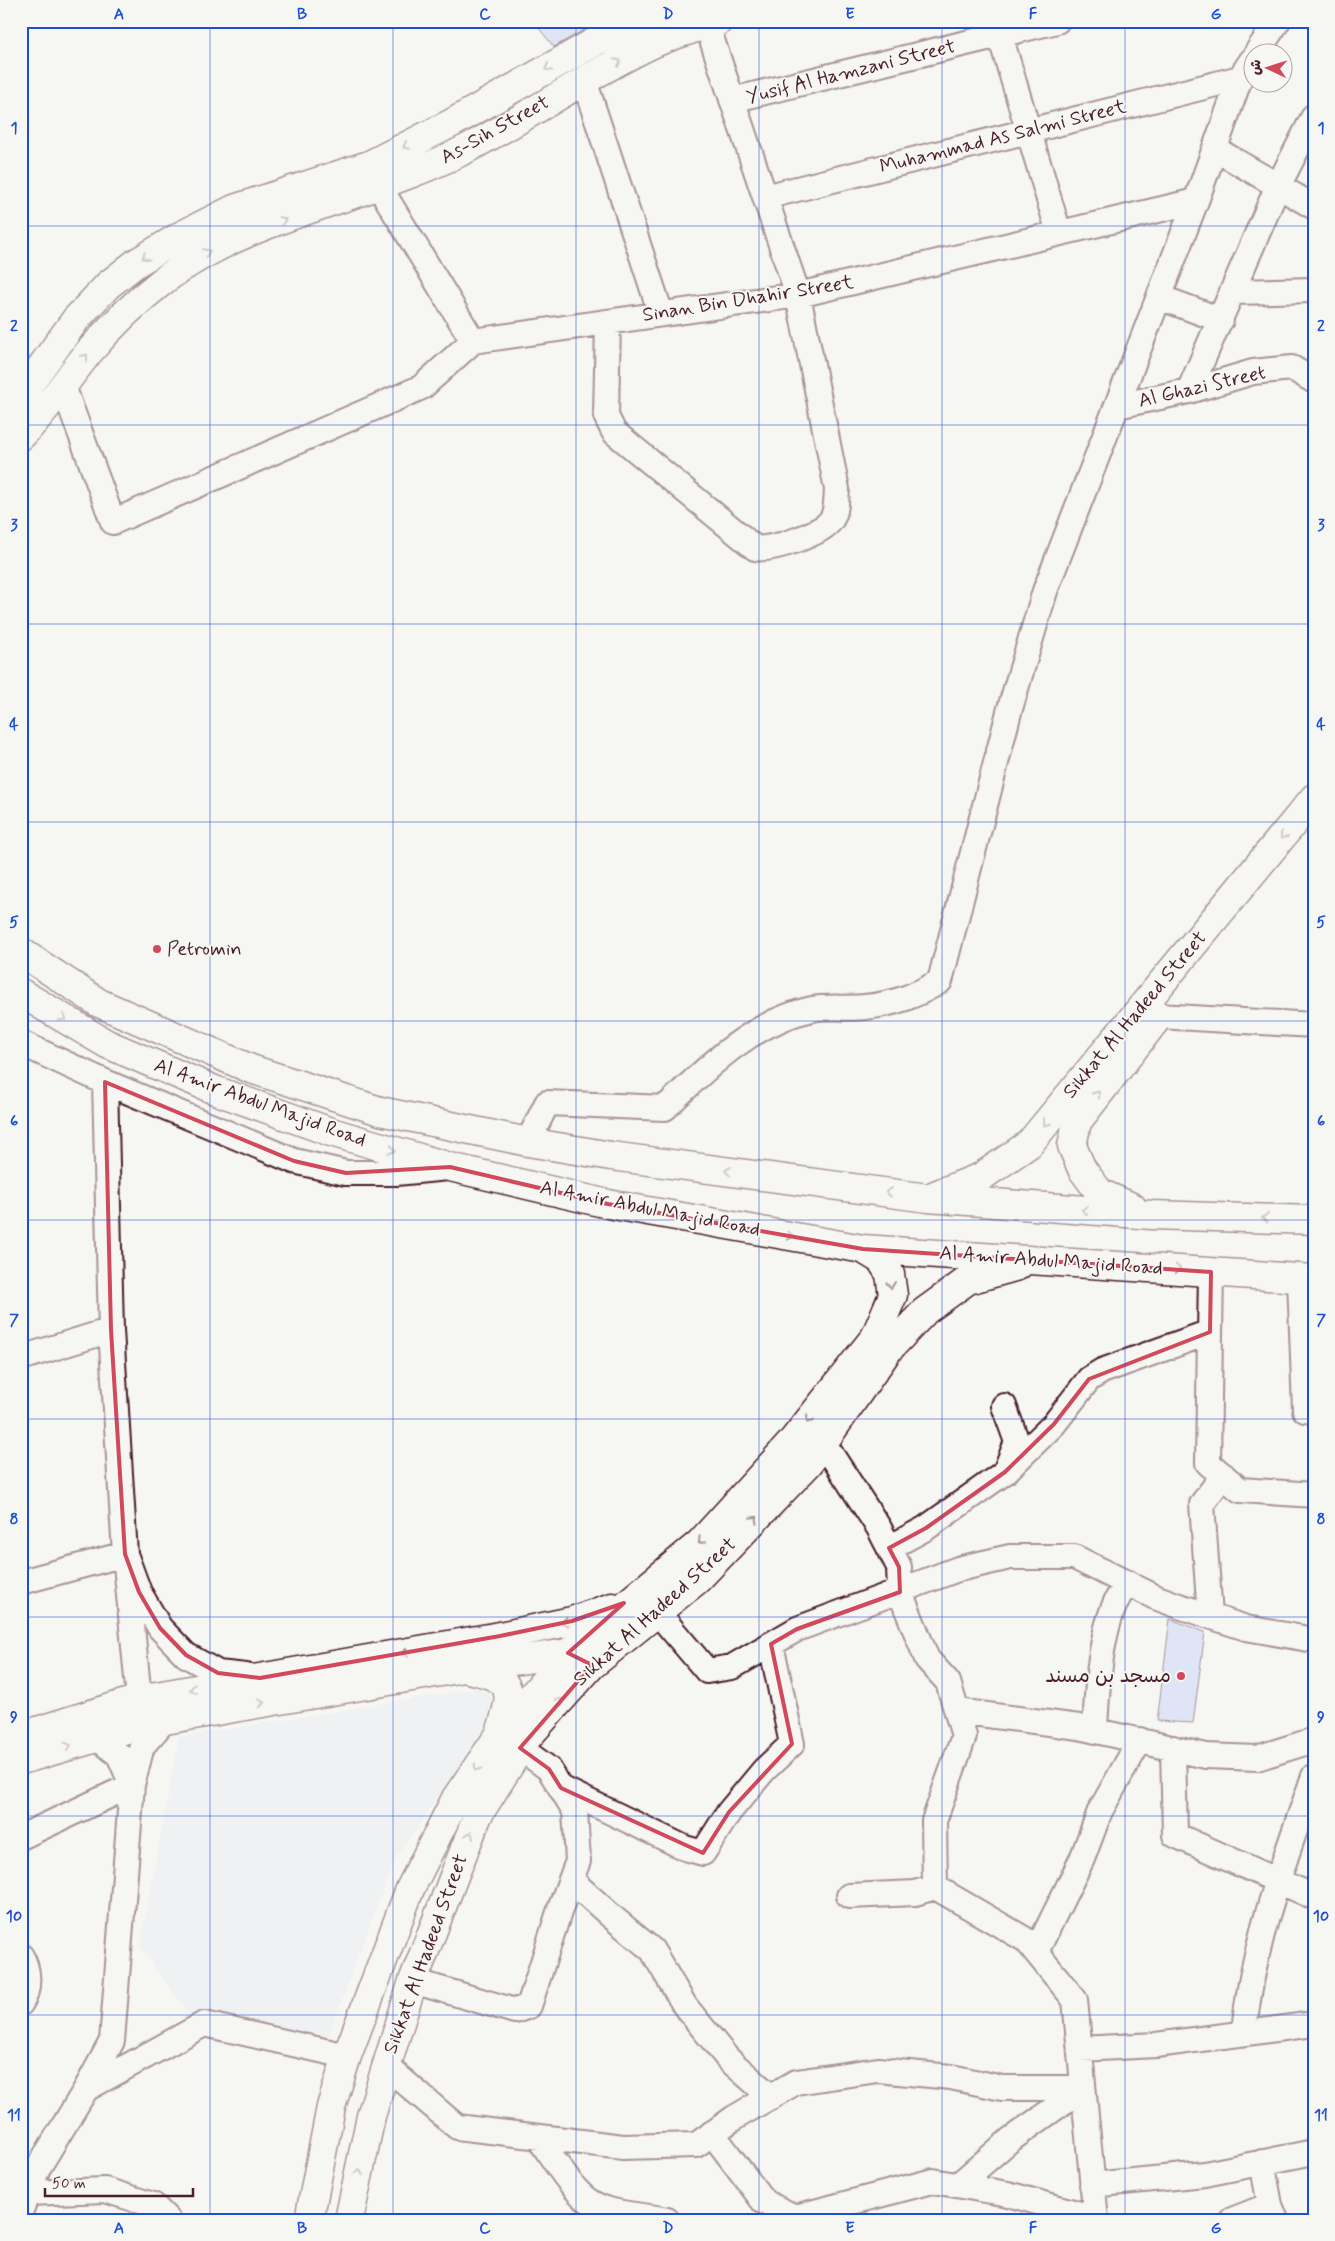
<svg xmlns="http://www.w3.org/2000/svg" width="1335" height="2241" viewBox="0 0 1335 2241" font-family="Mynerve,'Playpen Sans Arabic',sans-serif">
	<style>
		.built { fill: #e7ebf4 }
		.building { fill: #c4d1f8; stroke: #4a1f2b }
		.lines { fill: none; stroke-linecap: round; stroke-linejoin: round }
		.street-casing { stroke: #4a1f2b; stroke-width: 28 }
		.secondary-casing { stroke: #4a1f2b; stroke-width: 31 }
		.street { stroke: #f6f6f2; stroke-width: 24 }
		.secondary { stroke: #f6f6f2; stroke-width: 28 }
		.oneway { stroke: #a99598 }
		.marked { fill: none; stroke: #d1495b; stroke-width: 4; stroke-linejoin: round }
		.grid { fill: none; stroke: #1d4ed8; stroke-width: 1; stroke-opacity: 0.55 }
		.poi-dot { fill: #d1495b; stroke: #f6f6f2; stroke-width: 2 }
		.labels { text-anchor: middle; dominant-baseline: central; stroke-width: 4; stroke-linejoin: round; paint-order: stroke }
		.street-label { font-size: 20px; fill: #4a1f2b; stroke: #f6f6f2 }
		.poi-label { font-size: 20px; fill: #4a1f2b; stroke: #f6f6f2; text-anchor: start }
		.neatline { fill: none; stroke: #1d4ed8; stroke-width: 2 }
		.grid-label { font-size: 16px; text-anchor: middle; font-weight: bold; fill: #1d4ed8 }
	</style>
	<rect width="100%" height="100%" fill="#f6f6f2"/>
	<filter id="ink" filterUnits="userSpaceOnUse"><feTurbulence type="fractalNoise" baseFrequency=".02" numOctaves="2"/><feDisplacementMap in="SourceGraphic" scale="10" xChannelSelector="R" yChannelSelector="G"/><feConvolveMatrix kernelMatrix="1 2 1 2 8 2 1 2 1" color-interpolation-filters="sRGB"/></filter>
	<g filter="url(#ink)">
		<!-- built -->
		<path class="built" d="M486,1687l12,22 -104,152 -66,175 -138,-21 -50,-68 39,-210z"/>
		<!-- building -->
		<path class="building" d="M533,21h53l3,6 -35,20z
			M1170,1619l35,13 -12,91 -36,-2z"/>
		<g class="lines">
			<!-- street casing -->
			<g class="street-casing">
				<path id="street" d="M996,22l63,211
					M1257,52l21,-31
					M584,80l77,234
					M732,100l325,-79
					M1215,149l99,58
					M379,186l94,155 325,-46 398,-94
					M765,197l475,-119
					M1233,292l81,-2
					M1159,297l62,23
					M608,322l-2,94 8,16 141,116c16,3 67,-14 76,-28 6,-8 5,-20 6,-31l-39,-194 -91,-270
					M63,386l50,136 309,-135 51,-46
					M1189,391l88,-203 37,-72
					M1117,406l72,-15 64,-19 39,-4 22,13
					M1158,1016l156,9
					M21,1043l84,39
					M528,1142l19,-39 118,5c42,-41 87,-86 147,-99 17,-3 36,0 53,-2 29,-3 51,-11 75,-26l69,-269 36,-121 151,-390 44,-123 12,-18
					M1211,1272l-3,191 32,27 74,5
					M1300,1279l5,131 9,1
					M21,1358l90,-28
					M823,1442l56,86 20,39 1,25 27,67 21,23 16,54 -30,85 1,66 91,53 49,60 21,220
					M1005,1472l49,-48 35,-45 13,-8 108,-39
					M889,1548l37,-20 79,-56 12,-30 -13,-36
					M21,1582l104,-28 14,145
					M658,1613l49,58 25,-4 65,-38 161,-60 52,-12h64l81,40 24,9 67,22 68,12
					M1210,1616l-8,-112 21,-29
					M246,1676l-28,-3 -32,-18 -26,-27 -21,-36 -14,-38 -14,-224 -6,-248 189,79 52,12h50l52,-5
					M957,1711l122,16 127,29 51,2 57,-18
					M1095,1730c2,-41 5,-116 33,-147
					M1173,1748l2,87 139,62
					M561,1788l124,60 18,5 26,-41 35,-42 28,-26 -21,-100
					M21,1837l111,-52 -13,-30 -22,-17
					M571,1880l40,36 41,34 33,56 43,53 43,38
					M849,1896l66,-3 20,-6
					M1036,1952l46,-93 18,-48 40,-71
					M21,1956c8,13 9,33 0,47
					M413,1981l102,30 14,-5 31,-97 18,-48 -3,-50 -26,-42 -29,-21
					M1244,2032c8,-88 41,-173 70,-256
					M1080,2049l76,-4 158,-21
					M385,2065l72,62 166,20 73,-2 38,-27 62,-36 82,-12 73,7 51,11h81
					M86,2089l26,-48 20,-256 10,-39 23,-26
					M712,2133l52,69 31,15 138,-36 75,13 87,24
					M538,2137c14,19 34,55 54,66 21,12 52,12 75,17
					M1262,2162l8,43 6,15
					M958,2185l52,-45 73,-52
					M1092,2185l113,-11 109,-22
					M28,2193l77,-3 48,15 15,15
					M21,2210l17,-42 48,-79 118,-65 143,32
					M1232,2220l38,-15"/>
			</g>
			<!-- secondary casing -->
			<g class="secondary-casing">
				<path id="secondary" d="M21,395l55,-76 32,-34 28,-22 46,-28 52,-26 135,-44 83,-42 143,-81 43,-21
					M21,436c26,-26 45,-56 68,-84 22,-26 48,-51 75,-72 89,-67 206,-81 304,-132 61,-32 118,-72 180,-102 22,-11 48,-18 71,-25
					M21,952l78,51 152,66 129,42 148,31 83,14 317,42 224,17 162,5
					M21,993l86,51 110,47 114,41 119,35 158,37 255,45 451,30
					M935,1195l46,-18 48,-33 285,-346
					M1132,1207l-32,-14 -18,-24 -10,-23 5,-24 82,-106
					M468,1669c44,9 47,19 33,61
					M21,1736l118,-37 361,-63 72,-15 40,-14
					M21,1760l123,-36 21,-4 299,-52 104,-15 7,3
					M309,2220l22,-113 16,-51 63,-167 46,-91 44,-64 68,-81 132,-110 91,-100 84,-106 18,-42 -3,-21 -9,-14 -18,-11
					M349,2220l22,-104 42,-135 65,-166 48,-76 66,-74 105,-85 112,-117 80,-114 36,-38 43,-31 50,-14"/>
			</g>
			<!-- street -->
			<use href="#street" class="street"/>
			<!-- secondary -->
			<use href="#secondary" class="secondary"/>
		</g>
		<!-- one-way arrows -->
		<defs><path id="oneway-chevron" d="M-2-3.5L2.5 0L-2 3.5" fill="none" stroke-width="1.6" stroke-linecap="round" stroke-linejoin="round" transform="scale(1.25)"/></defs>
		<g class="oneway">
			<use href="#oneway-chevron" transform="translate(618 62) rotate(-27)"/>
			<use href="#oneway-chevron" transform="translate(548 68) rotate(151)"/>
			<use href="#oneway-chevron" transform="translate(406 146) rotate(153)"/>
			<use href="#oneway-chevron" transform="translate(283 220) rotate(-20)"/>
			<use href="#oneway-chevron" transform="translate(207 252) rotate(-26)"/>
			<use href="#oneway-chevron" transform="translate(145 257) rotate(149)"/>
			<use href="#oneway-chevron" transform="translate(85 357) rotate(-52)"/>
			<use href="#oneway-chevron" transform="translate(1283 836) rotate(130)"/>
			<use href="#oneway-chevron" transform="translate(63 1018) rotate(31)"/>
			<use href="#oneway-chevron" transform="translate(1097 1094) rotate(-54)"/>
			<use href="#oneway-chevron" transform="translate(1046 1123) rotate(128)"/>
			<use href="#oneway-chevron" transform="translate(392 1150) rotate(16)"/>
			<use href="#oneway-chevron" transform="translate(728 1171) rotate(-173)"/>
			<use href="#oneway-chevron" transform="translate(889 1192) rotate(-172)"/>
			<use href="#oneway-chevron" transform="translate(1085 1210) rotate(-175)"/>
			<use href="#oneway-chevron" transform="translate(1265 1218) rotate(-178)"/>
			<use href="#oneway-chevron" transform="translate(790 1236) rotate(10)"/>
			<use href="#oneway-chevron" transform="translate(1178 1269) rotate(4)"/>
			<use href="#oneway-chevron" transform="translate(891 1285) rotate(83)"/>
			<use href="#oneway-chevron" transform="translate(809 1420) rotate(129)"/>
			<use href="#oneway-chevron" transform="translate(755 1519) rotate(-46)"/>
			<use href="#oneway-chevron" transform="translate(701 1541) rotate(135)"/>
			<use href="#oneway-chevron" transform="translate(565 1622) rotate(168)"/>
			<use href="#oneway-chevron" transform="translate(405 1653) rotate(170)"/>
			<use href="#oneway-chevron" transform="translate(193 1689) rotate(170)"/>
			<use href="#oneway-chevron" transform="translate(560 1701) rotate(-48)"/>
			<use href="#oneway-chevron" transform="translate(261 1703) rotate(-10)"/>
			<use href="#oneway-chevron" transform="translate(68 1746) rotate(-16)"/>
			<use href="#oneway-chevron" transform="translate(477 1768) rotate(124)"/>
			<use href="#oneway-chevron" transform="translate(470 1835) rotate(-68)"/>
			<use href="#oneway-chevron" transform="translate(359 2172) rotate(-78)"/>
		</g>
	</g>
	<!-- marked area -->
	<path d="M0 0H1335V2241H0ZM105,1082l189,79 52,12 104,-6 158,37 255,45 348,23 -1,60 -121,47 -35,45 -49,48 -79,56 -37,20 10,19 1,25 -103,37 -26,15 21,100 -63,68 -26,41 -142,-65 -12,-19 -29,-21 72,-83 -24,-12 56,-50 -52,18 -72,15 -240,42 -42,-5 -32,-18 -26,-27 -21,-36 -14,-38 -14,-224z" fill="#f6f6f2" fill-opacity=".55" fill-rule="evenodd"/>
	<path class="marked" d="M105,1082l189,79 52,12 104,-6 158,37 255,45 348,23 -1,60 -121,47 -35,45 -49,48 -79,56 -37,20 10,19 1,25 -103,37 -26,15 21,100 -63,68 -26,41 -142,-65 -12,-19 -29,-21 72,-83 -24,-12 56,-50 -52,18 -72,15 -240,42 -42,-5 -32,-18 -26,-27 -21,-36 -14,-38 -14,-224z"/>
	<!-- grid -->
	<path class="grid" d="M210,21v2199M393,21v2199M576,21v2199M759,21v2199M942,21v2199M1125,21v2199M21,226h1293M21,425h1293M21,624h1293M21,822h1293M21,1021h1293M21,1220h1293M21,1419h1293M21,1617h1293M21,1816h1293M21,2015h1293"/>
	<!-- markers -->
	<g class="poi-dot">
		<circle cx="157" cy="949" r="5"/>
		<circle cx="1181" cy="1676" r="5"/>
	</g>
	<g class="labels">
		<!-- street labels -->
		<g class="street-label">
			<text transform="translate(851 72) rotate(-14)">Yusif Al Hamzani Street</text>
			<text transform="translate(495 130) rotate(-29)">As-Sih Street</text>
			<text transform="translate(1003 137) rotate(-14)">Muhammad As Salmi Street</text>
			<text transform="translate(748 299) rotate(-9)">Sinan Bin Dhahir Street</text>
			<text transform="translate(1202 387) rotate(-13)">Al Ghazi Street</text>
			<text transform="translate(1135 1015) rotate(-50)">Sikkat Al Hadeed Street</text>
			<text transform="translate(260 1103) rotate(20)">Al Amir Abdul Majid Road</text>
			<text transform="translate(650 1209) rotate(11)">Al Amir Abdul Majid Road</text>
			<text transform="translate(1051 1261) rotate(4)">Al Amir Abdul Majid Road</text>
			<text transform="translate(655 1612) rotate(-42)">Sikkat Al Hadeed Street</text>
			<text transform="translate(426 1954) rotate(-70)">Sikkat Al Hadeed Street</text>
		</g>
		<!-- poi labels -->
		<g class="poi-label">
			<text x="167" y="949">Petromin</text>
			<text x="1171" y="1676" text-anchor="end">مسجد بن مسند</text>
		</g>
	</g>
	<!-- margin -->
	<rect width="1335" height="2241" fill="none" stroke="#f6f6f2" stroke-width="55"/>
	<!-- north arrow -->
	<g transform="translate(1268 68) rotate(274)"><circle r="24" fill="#f6f6f2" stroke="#b1a0a2"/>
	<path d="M0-4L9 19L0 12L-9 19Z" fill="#d1495b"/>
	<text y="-8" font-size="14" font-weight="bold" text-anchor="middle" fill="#4a1f2b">ش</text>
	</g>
	<!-- scale -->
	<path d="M45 2188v8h148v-8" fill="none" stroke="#4a1f2b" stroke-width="2.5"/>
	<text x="52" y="2188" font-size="15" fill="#4a1f2b" stroke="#f6f6f2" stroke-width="4" paint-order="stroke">50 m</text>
	<rect x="28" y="28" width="1280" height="2186" class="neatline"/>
	<g class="grid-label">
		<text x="119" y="19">A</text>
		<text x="302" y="19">B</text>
		<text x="485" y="19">C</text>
		<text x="668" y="19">D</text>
		<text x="850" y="19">E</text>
		<text x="1033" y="19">F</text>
		<text x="1216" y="19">G</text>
		<text x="14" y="133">1</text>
		<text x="1321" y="133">1</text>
		<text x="14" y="331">2</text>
		<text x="1321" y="331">2</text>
		<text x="14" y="530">3</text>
		<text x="1321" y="530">3</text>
		<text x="14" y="729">4</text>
		<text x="1321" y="729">4</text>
		<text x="14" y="927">5</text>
		<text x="1321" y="927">5</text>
		<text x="14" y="1126">6</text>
		<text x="1321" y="1126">6</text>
		<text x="14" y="1325">7</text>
		<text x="1321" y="1325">7</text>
		<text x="14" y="1524">8</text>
		<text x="1321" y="1524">8</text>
		<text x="14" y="1722">9</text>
		<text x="1321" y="1722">9</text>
		<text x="14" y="1921">10</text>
		<text x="1321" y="1921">10</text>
		<text x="14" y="2120">11</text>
		<text x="1321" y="2120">11</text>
		<text x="119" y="2233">A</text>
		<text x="302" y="2233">B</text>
		<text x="485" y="2233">C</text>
		<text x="668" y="2233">D</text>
		<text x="850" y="2233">E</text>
		<text x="1033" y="2233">F</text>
		<text x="1216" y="2233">G</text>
	</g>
</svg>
